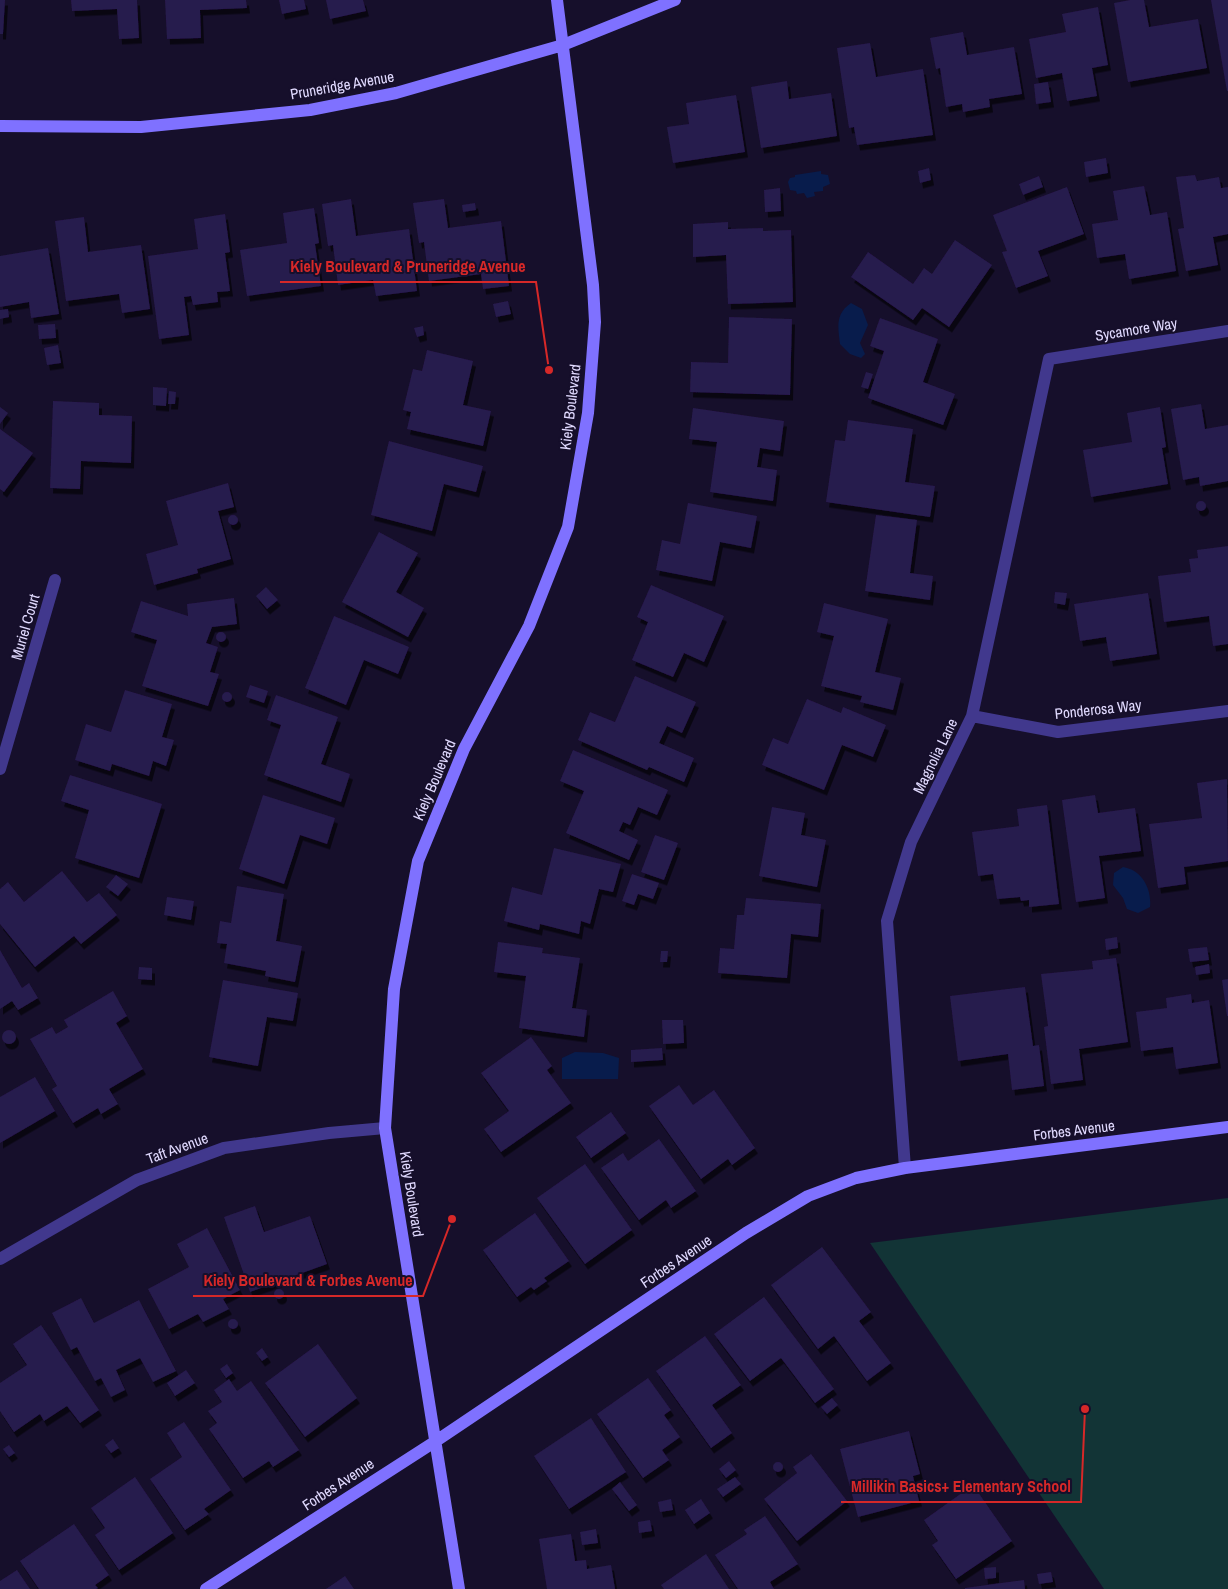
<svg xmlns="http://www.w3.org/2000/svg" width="1228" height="1589" viewBox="0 0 1228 1589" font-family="'Archivo Narrow',sans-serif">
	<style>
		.green { fill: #123436 }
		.water { fill: #081c4c }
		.building { fill: #281a4d; filter: url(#shadow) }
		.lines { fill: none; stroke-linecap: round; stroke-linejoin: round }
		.street { stroke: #41388d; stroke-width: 12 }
		.secondary { stroke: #7f71ff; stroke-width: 12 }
		.labels { text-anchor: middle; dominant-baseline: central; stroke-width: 4; stroke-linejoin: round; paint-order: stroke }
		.street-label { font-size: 15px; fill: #e1daff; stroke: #160f2b }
		.leader { fill: none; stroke: #d62828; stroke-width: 2 }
		.callout-dot { fill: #d62828; stroke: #160f2b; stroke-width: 2 }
		.callout-label { font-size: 16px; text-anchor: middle; font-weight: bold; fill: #d62828; stroke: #160f2b; stroke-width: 4; stroke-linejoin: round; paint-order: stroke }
	</style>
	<defs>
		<filter id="shadow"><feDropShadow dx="3" dy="5.5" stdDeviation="0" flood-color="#0009"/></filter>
	</defs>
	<rect width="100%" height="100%" fill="#160f2b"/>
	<!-- green -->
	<path class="green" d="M1228,1198v391h-124l-234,-346z"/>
	<!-- water -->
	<path class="water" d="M821,171v3l7,1 2,9 -7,3v4l-9,1 1,4 -8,2 -3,-5 -7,1 -1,-3 -6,-1 -2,-8 2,-4 5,-1v-2z
		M851,303l11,6 6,16 -8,18 5,11 -4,4 -11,-4 -10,-10c-2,-17 -5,-30 11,-41z
		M1123,867c19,3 29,22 27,40l-12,6 -11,-4 -4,-11 -10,-13 1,-12z
		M575,1052l28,1 16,5 -1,21h-56v-21z"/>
	<!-- building -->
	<path class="building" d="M0,0h5l-2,34h-3z
		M71,0h66l2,38 -20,1 -2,-30 -45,2z
		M165,0h81l1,8 -47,2 1,28 -34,1z
		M279,0h25l2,9 -24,5z
		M326,0h37l3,11 -36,8z
		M1130,0h14l5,27 49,-8 9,49 -79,14 -14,-79z
		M1211,0h17v91h-1z
		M1098,7l10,58 -16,3 5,28 -30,5 -5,-28 -26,5 -7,-39 37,-7 -4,-18z
		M963,32l4,23 47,-8 8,47 -33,5 1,8 -27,5 -1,-8 -16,3 -6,-39 -4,1 -6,-31z
		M870,43l6,34 47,-8 10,66 -76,10 -3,-18 -5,1 -12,-80z
		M787,81l2,18 42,-6 6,43 -76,12 -10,-61z
		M1048,82l3,20 -15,2 -2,-20z
		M736,95l9,57 -72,11 -6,-36 22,-3 -3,-21z
		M1106,158l2,15 -22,4 -2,-15z
		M929,168l2,12 -11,3 -2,-12z
		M1195,175l2,6 22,-4 2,11 7,-1v47l-15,3 5,28 -32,6 -8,-42 6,-1 -8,-51z
		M1039,176l4,11 -20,8 -4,-11z
		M1144,186l6,29 17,-3 9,59 -47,8 -4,-25 -28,4 -5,-34 26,-4 -5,-29z
		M1067,187l17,47 -46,17 10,25 -32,12 -14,-36 5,-1 -14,-36z
		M780,188l1,23 -16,1 -1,-22z
		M351,199l5,37 53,-7 8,62 -41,5 -3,-16 -35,5 -5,-40 -5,1 -6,-42z
		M444,199l4,29 53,-7 8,65 -26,3 -2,-15 -52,7 -5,-39 -5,1 -6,-40z
		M475,203l1,7 -13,2 -1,-7z
		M314,208l5,35 -4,1 6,42 -74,10 -7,-46 47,-7 -4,-30z
		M225,214l5,38 -5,1 5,38 -13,1 1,10 -25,3 -2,-9 -7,1 5,38 -30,4 -11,-83 50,-7 -4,-30z
		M84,217l4,35 53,-7 9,64 -28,4 -3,-19 -53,7 -11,-80z
		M728,222v7l35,-1v3l28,-1 2,72 -65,2 -2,-49 -33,2v-33z
		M955,240l37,25 -43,62 -27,-19 -9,12 -62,-43 17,-25 45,32 11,-16 8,6z
		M48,248l11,66 -28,4 -2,-16 -29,5v-51z
		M508,301l3,13 -15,3 -3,-13z
		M8,309l1,8 -9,2v-9z
		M729,317l63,2 -2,76 -100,-3 1,-30 37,1z
		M880,318l58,21 -15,43 32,12 -12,31 -75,-27 16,-47 -14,-5z
		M55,324l1,14 -17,1 -1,-14z
		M423,326l1,9 -7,2 -3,-9z
		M58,345l3,18 -14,2 -3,-17z
		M427,350l46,11 -10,44 28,6 -8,35 -76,-17 4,-17 -8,-2 10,-41 9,2z
		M866,372l7,2 -5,15 -7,-2z
		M153,387l14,1 -1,18 -13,-1z
		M169,391l7,1 -1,12h-7z
		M53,401l46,2v12l33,1 -1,47 -50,-2 -1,28 -30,-1z
		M1201,404l4,25 23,-4v56l-28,5 -1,-9 -16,3 -12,-71z
		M0,407l8,6 -8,11z
		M1160,407l6,40 -4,1 6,36 -77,13 -8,-47 49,-8 -5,-29z
		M693,408l91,13 -4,30 -20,-3 -3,19 20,3 -4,31 -63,-9 7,-50 -28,-3z
		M848,420l65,9 -8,53 30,4 -5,31 -104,-15 9,-62 10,1z
		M0,429l33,24 -29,39 -4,-3z
		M389,441l94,25 -7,26 -32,-8 -12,47 -61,-16z
		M228,483l6,24 -16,4 13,48 -34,10 1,4 -44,12 -8,-31 32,-9 -12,-44z
		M1196 506a5 5 0 1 1 10 0a5 5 0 1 1-10 0Z
		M688,503l69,13 -6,32 -31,-6 -8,39 -56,-11 6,-30 18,4z
		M228 520a5 5 0 1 1 10 0a5 5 0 1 1-10 0Z
		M876,515l41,5 -7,53 23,3 -3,24 -65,-9z
		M379,532l39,21 -22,39 28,16 -16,29 -66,-35z
		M1228,546v98l-15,2 -4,-30 -45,6 -6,-46 33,-4 -2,-13 9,-1 -1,-8z
		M651,585l73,31 -20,46 -20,-9 -11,24 -41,-17 16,-38 -11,-5z
		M266,587l12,13 -11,9 -11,-13z
		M1055,592l12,1 -2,12 -11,-2z
		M1148,593l9,61 -47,7 -4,-24 -26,4 -6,-37z
		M234,598l3,26 -25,3 -6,16 12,4 -8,25 9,2 -11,32 -66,-20 15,-46 -26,-8 10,-31 47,15 -1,-12z
		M824,603l64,16 -13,53 26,6 -8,32 -33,-8 2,-6 -41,-10 13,-50 -17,-4z
		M334,616l75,31 -11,27 -34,-14 -18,45 -41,-17z
		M216 637a5 5 0 1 1 10 0a5 5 0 1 1-10 0Z
		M635,676l61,26 -14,31 -15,-7 -8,17 35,15 -10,24 -35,-15 -2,3 -69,-30 12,-28 25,10z
		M250,685l18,6 -4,12 -18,-6z
		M125,690l47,14 -10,33 12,3 -8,26 -13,-5 -4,15 -37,-12 -2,7 -35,-11 11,-36 25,8z
		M222 697a5 5 0 1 1 10 0a5 5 0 1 1-10 0Z
		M276,695l62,22 -17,47 29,10 -9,28 -77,-27 17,-50 -14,-5z
		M807,699l34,14 2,-6 43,18 -13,32 -31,-12 -18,45 -62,-25 11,-27 15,6z
		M573,750l95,40 -11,25 -19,-8 -8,18 -7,-3 -4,9 19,9 -9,20 -63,-27 18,-42 -24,-10z
		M70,775l92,29 -23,74 -64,-20 14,-48 -28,-9z
		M1227,779l1,82 -44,6 2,17 -28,4 -9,-64 53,-6 -5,-35z
		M263,795l72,23 -8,26 -27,-9 -16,49 -45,-15z
		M1095,795l3,18 37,-5 6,43 -42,5 6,42 -29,4 -14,-102z
		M1047,805l12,99 -30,3v-7l-8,1 -1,-4 -23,2 -4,-25 -15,2 -6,-44 47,-6 -2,-17z
		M772,807l33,6 -4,22 25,5 -9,47 -58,-11z
		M655,835l23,8 -14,37 -23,-8z
		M554,848l67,16 -8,28 -14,-3 -9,35 -9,-3 -2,13 -39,-10 -1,6 -35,-9 8,-34 30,8z
		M62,871l25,31 12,-9 18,22 -36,29 -7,-8 -39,31 -35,-43v-35l8,-7 16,20z
		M632,874l27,9 -6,16 -15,-5 -4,11 -12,-4z
		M116,875l12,9 -10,12 -12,-9z
		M237,886l47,8 -8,47 26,5 -7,36 -30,-6 1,-5 -42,-8 3,-19 -10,-1 3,-22 11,2z
		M167,897l27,4 -3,19 -27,-5z
		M746,898l75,6 -3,33 -27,-3 -4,44 -69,-5 2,-25 14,1 3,-34h7z
		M1117,937l1,11 -12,2 -1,-11z
		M498,942l45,6 -1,5 38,5 -8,50 15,2 -3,27 -65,-9 7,-52 -32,-4z
		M1207,947l2,13 -19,2 -2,-13z
		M0,950l22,38 7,-5 9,15 -20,12 -6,-9 -12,8z
		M661,951h7l-1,11h-7z
		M1116,958l12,84 -49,7 4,31 -32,4 -7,-57 4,-1 -7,-52 52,-5 -1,-8z
		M1209,964l1,9 -14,2 -1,-8z
		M139,967l13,1v12l-14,-1z
		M1228,979v37h-1l-5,-36z
		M223,980l75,13 -5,28 -26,-4 -9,49 -49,-9z
		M1025,987l8,59 6,-1 5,41 -32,4 -4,-36 -50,7 -8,-65z
		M113,991l14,25 -11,7 27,46 -34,20 9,15 -17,10 -3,-6 -25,15 -21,-34 5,-3 -27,-47 22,-12 4,7 12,-7 -4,-7z
		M1191,994l1,9 17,-3 9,63 -42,6 -3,-22 -32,4 -5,-39 31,-4 -1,-10z
		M662,1020h21l1,23 -21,1z
		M2 1037a7 7 0 1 1 14 0a7 7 0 1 1-14 0Z
		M531,1037l21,29 -5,4 24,33 -70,49 -17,-23 25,-18 -28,-38z
		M662,1048l1,12 -32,2v-12z
		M35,1077l20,34 -55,32v-46z
		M679,1085l14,20 21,-15 41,58 -23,17 -4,-6 -27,20 -52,-73z
		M611,1112l15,21 -35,25 -15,-21z
		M659,1139l37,52 -25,17 -5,-8 -27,20 -38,-52 22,-15 5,8z
		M585,1164l47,66 -47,34 -48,-66z
		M255,1206l9,26 46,-16 17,48 -77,28 -26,-75z
		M535,1213l34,48 -25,17 3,3 -13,9 -3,-3 -14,10 -34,-47z
		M207,1228l33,62 -17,9 6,10 -26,13 -5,-8 -29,15 -21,-40 41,-22 -12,-23z
		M822,1247l49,65 -12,9 32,42 -24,18 -33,-45 -16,13 -47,-64z
		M274 1294a5 5 0 1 1 10 0a5 5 0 1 1-10 0Z
		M764,1297l70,92 -19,14 -34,-45 -31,23 -36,-47z
		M81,1298l13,25 45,-23 37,71 -23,11 -13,-24 -24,12 9,20 -14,7 -10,-19 -6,3 -18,-34 -6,3 -19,-37z
		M228 1324a5 5 0 1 1 10 0a5 5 0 1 1-10 0Z
		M41,1325l58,85 -19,13 -13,-17 -23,15 -4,-7 -26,18 -14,-21v-28l27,-18 -14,-21z
		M705,1336l36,49 -29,20 20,28 -21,15 -55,-77z
		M318,1344l39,54 -52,39 -40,-54z
		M262,1348l6,9 -6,4 -6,-8z
		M227,1364l6,9 -7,5 -6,-9z
		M186,1370l9,13 -20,13 -8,-13z
		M648,1378l23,32 -7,5 16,22 -18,13 7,10 -26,18 -46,-64z
		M229,1379l8,12 14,-10 48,69 -26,17 -4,-6 -26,17 -34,-49 8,-6 -9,-12 14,-9 -8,-12z
		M832,1398l6,7 -11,9 -6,-7z
		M591,1418l35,54 -57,37 -35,-53z
		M184,1422l47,68 -27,19 5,5 -24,16 -35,-51 32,-22 -15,-24z
		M909,1431l11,43 -7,2 6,25 -61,16 -18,-68z
		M113,1439l6,9 -8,5 -6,-8z
		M9,1445l6,8 -6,4 -6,-8z
		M811,1454l36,47 -50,40 -33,-42 33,-26 -4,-6z
		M729,1461l7,9 -10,8 -7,-9z
		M773 1467a5 5 0 1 1 10 0a5 5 0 1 1-10 0Z
		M135,1477l38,56 -54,37 -24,-35 10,-7 -14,-20z
		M735,1477l6,7 -18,13 -6,-8z
		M620,1482l17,23 -8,6 -17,-22z
		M973,1485l39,56 -56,38 -24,-34 6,-4 -14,-21z
		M671,1499l2,11 -13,2 -2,-10z
		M701,1499l9,14 -16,11 -9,-14z
		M765,1516l33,48 -28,18 4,7h-36l-23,-34 32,-21 -3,-4z
		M650,1520l2,11 -13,2 -1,-11z
		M74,1524l35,51 -14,10 3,3 -2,1h-57l-19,-28z
		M596,1529l2,14 -16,2 -2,-13z
		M571,1534l4,27 11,-1 1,9 24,-4 4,24h-68l-8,-50z
		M706,1554l23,35h-65l-3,-4z
		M996,1567v11l-11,1 -1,-11z
		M17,1570l13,19h-30v-8z
		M1051,1572l2,10 -14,2 -2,-10z
		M345,1576l9,13h-28z
		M1024,1580l1,9h-60v-1z"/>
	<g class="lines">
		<!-- street -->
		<path class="street" d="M972,716l86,16 170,-21
			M0,769l55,-189
			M905,1168l-18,-247 24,-79 61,-126 77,-357 179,-28
			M0,1259l137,-79 87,-32 105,-15 56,-5"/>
		<!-- secondary -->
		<path class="secondary" d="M0,126l141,1 169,-17 86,-17 167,-48 112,-45
			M206,1589l230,-148 310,-208 62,-37 48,-18 49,-10 323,-41
			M459,1589l-74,-461 9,-139 24,-128 46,-112 65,-123 39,-99 20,-114 7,-91 -2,-37 -36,-285"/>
	</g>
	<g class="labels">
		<!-- street labels -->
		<g class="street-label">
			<text transform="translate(342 85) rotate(-10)">Pruneridge Avenue</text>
			<text transform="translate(1136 329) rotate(-9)">Sycamore Way</text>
			<text transform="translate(570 407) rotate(-83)">Kiely Boulevard</text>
			<text transform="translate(25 627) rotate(-74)">Muriel Court</text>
			<text transform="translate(1098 709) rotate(-6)">Ponderosa Way</text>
			<text transform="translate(935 756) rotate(-64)">Magnolia Lane</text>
			<text transform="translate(434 780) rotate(-67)">Kiely Boulevard</text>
			<text transform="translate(1074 1130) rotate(-7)">Forbes Avenue</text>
			<text transform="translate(177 1148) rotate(-20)">Taft Avenue</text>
			<text transform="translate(412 1194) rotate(81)">Kiely Boulevard</text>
			<text transform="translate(676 1261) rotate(-34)">Forbes Avenue</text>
			<text transform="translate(338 1484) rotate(-33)">Forbes Avenue</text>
		</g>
	</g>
	<!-- callouts -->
	<path class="leader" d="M549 370L536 282H280M452 1219L423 1296H193M1085 1409L1081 1502H841"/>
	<g class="callout-dot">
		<circle cx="549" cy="370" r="5"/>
		<circle cx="452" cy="1219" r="5"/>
		<circle cx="1085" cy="1409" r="5"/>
	</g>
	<g class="callout-label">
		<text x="408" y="272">Kiely Boulevard &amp; Pruneridge Avenue</text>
		<text x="308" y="1286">Kiely Boulevard &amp; Forbes Avenue</text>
		<text x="961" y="1492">Millikin Basics+ Elementary School</text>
	</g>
</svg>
